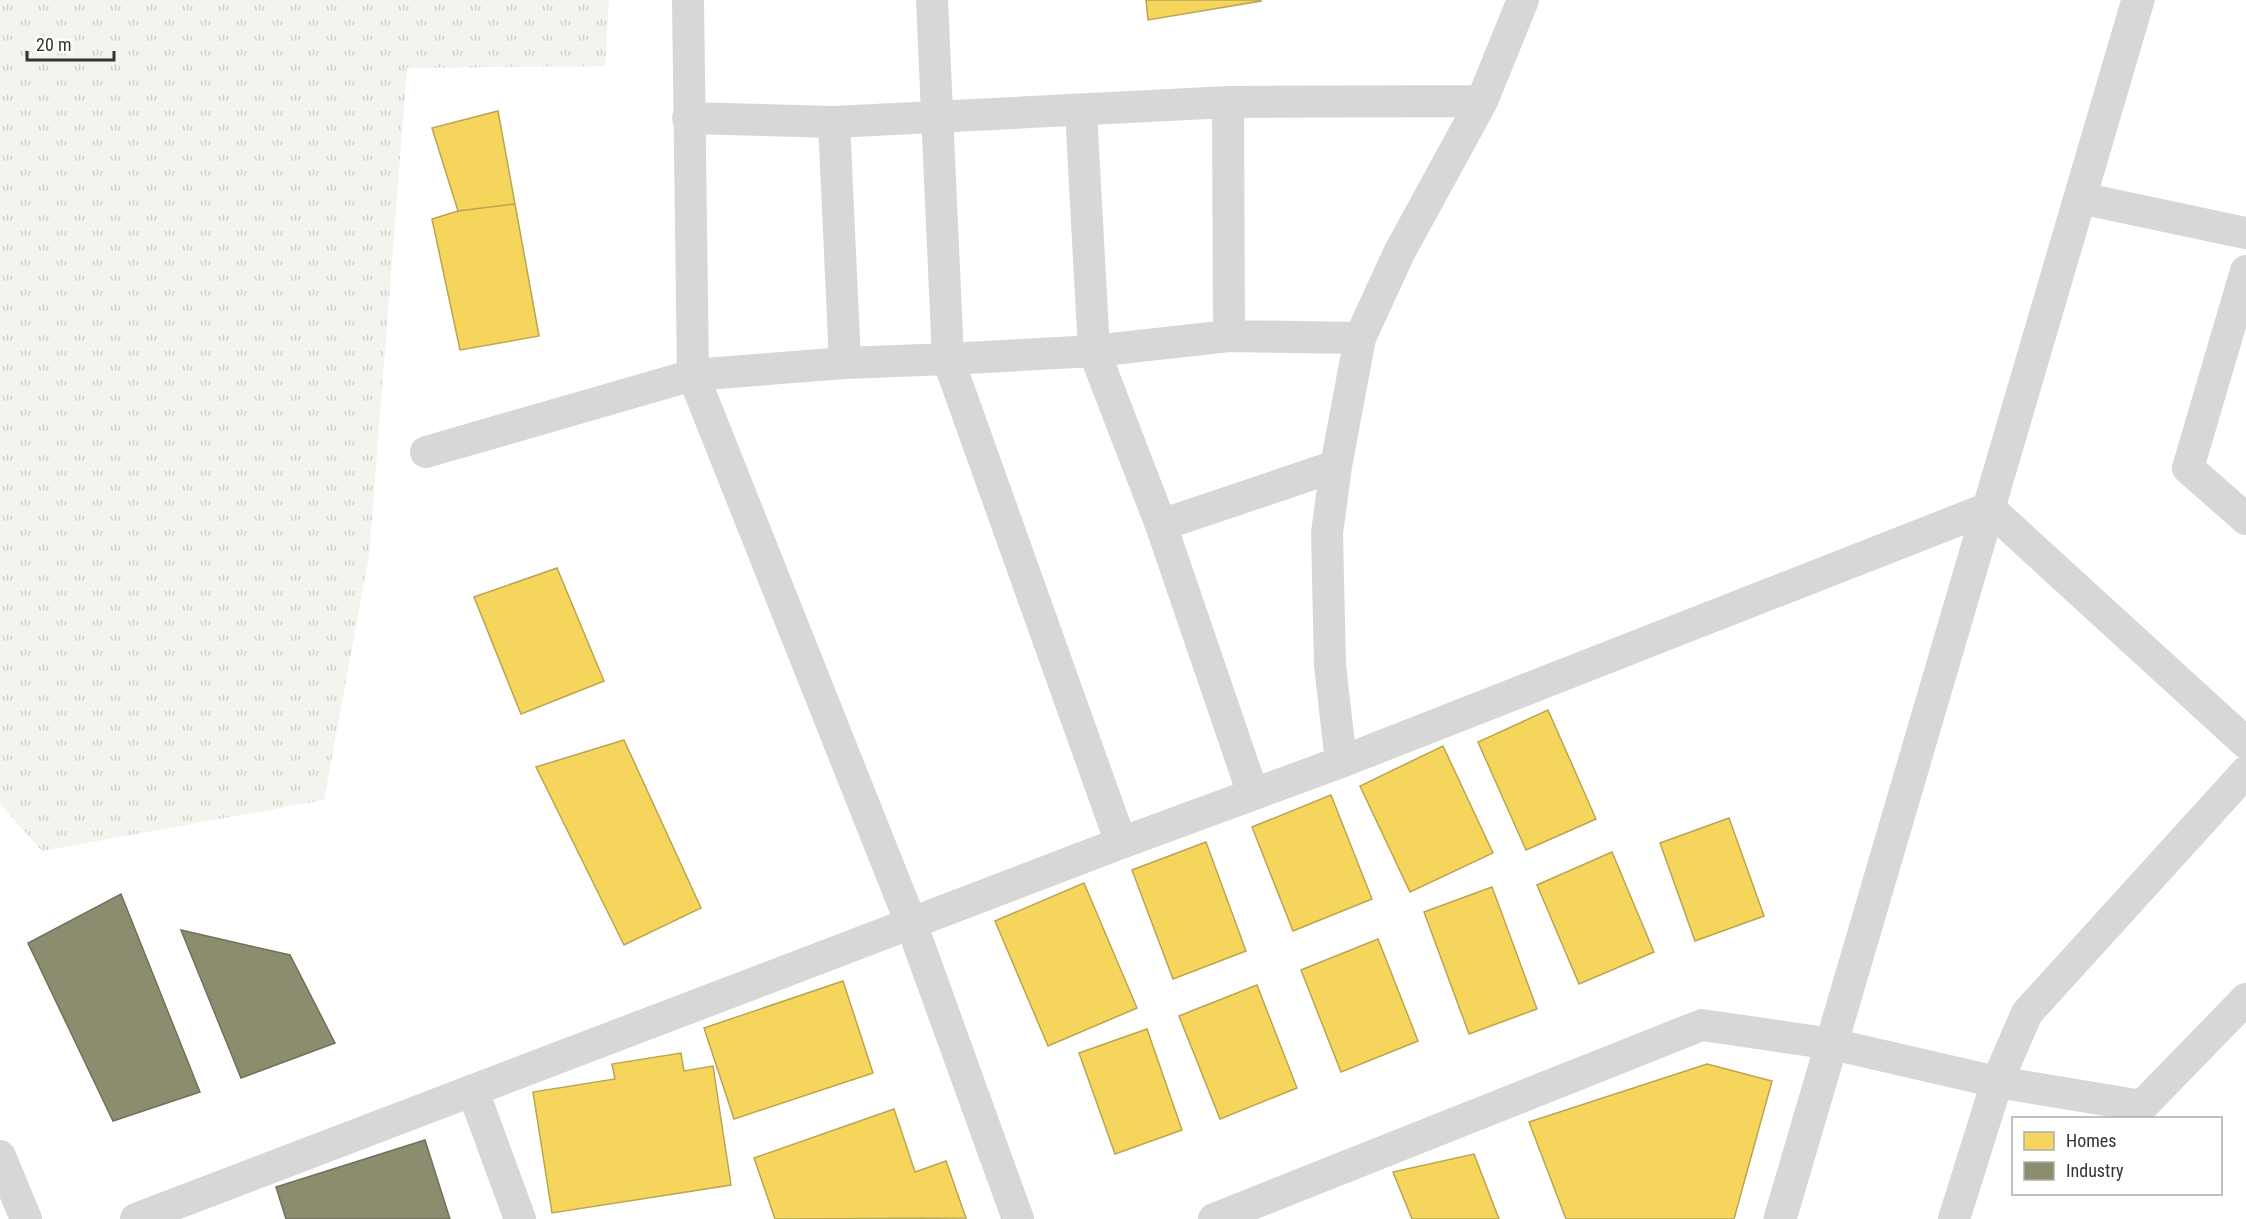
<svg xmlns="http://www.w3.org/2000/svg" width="2246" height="1219" viewBox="0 0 2246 1219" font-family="'Roboto Condensed',sans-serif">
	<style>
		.grass { fill: url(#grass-tufts) }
		.homes { fill: #f6d55c; stroke: #bca450; stroke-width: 1.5 }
		.industry { fill: #8c8c6e; stroke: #71715c; stroke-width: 1.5 }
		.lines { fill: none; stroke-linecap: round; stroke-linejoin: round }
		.minor { stroke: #d7d7d7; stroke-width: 32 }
		.tertiary { stroke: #d7d7d7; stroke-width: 33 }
	</style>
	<defs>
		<pattern id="grass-tufts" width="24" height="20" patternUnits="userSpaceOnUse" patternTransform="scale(1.5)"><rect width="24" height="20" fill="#f1f5ed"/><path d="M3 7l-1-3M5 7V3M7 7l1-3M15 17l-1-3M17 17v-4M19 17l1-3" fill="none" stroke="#cfd2cc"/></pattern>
	</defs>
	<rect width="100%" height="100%" fill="#fff"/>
	<!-- grass -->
	<path class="grass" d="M0,0h609l-4,66 -198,2 -38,488 -45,244 -282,51 -42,-47z"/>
	<!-- homes -->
	<path class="homes" d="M1146,0h115v1l-113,19z
		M498,111l17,93 -57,7 -26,-83z
		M515,204l24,132 -79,14 -28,-131 26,-8z
		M557,568l47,113 -83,33 -47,-117z
		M1548,710l48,109 -70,31 -48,-108z
		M624,740l77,168 -77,37 -88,-178z
		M1443,746l50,107 -83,39 -50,-106z
		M1331,795l41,104 -79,32 -41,-104z
		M1729,818l35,98 -69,25 -35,-98z
		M1206,842l40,109 -73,28 -41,-109z
		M1612,852l42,100 -75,32 -42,-99z
		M1084,883l53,125 -89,38 -53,-125z
		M1492,887l45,122 -68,25 -45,-122z
		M1378,939l40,102 -77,31 -40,-102z
		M843,981l30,92 -139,46 -30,-91z
		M1257,985l40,103 -77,31 -41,-103z
		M1147,1029l35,101 -67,24 -36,-101z
		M681,1053l3,18 29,-5 18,119 -179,28 -19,-121 82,-13 -3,-15z
		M1707,1064l65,17 -38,138h-168l-37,-97z
		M894,1109l21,63 31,-11 20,57 -191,1 -21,-61z
		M1474,1154l25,65h-87l-19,-47z"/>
	<!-- industry -->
	<path class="industry" d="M121,894l79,198 -87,29 -85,-178z
		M181,930l109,25 45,88 -94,35z
		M425,1140l25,79h-164l-10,-32z"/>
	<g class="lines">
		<!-- minor -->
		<path class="minor" d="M688,0l5,375 218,548 107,296
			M932,0l16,359 146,-8 135,-15 131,2
			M1228,102l1,234
			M1081,111l13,240 67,174 175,-59
			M688,118l146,4 394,-20 254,-1
			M834,122l11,241
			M2080,198l166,35
			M2246,271l-58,197 58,51
			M426,452l267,-77 152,-12 103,-4 173,484
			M1161,525l92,269
			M1341,762l-11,-97 -3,-132 9,-67 24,-128 39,-85 83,-152 41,-101
			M473,1091l47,128
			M0,1156l26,63
			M136,1219l985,-376 220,-81 648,-254 257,235
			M1214,1219l488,-194 130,19 165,38 145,24 104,-107
			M1954,1219l43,-137 30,-69 219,-241"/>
		<!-- tertiary -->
		<path class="tertiary" d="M1780,1219l358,-1219"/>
	</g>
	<!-- legend -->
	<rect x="2012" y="1117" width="210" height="78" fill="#ffffff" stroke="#adadad" stroke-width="1.5"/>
	<rect x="2024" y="1132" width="30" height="18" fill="#f6d55c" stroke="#adadad" stroke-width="1.5"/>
	<text x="2066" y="1147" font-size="18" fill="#333333">Homes</text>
	<rect x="2024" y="1162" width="30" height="18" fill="#8c8c6e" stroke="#adadad" stroke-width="1.5"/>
	<text x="2066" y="1177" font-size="18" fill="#333333">Industry</text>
	<!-- scale -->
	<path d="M27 51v9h87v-9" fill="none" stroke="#333333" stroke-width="3"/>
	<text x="36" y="51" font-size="18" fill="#333333" stroke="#ffffff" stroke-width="4.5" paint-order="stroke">20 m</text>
</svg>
